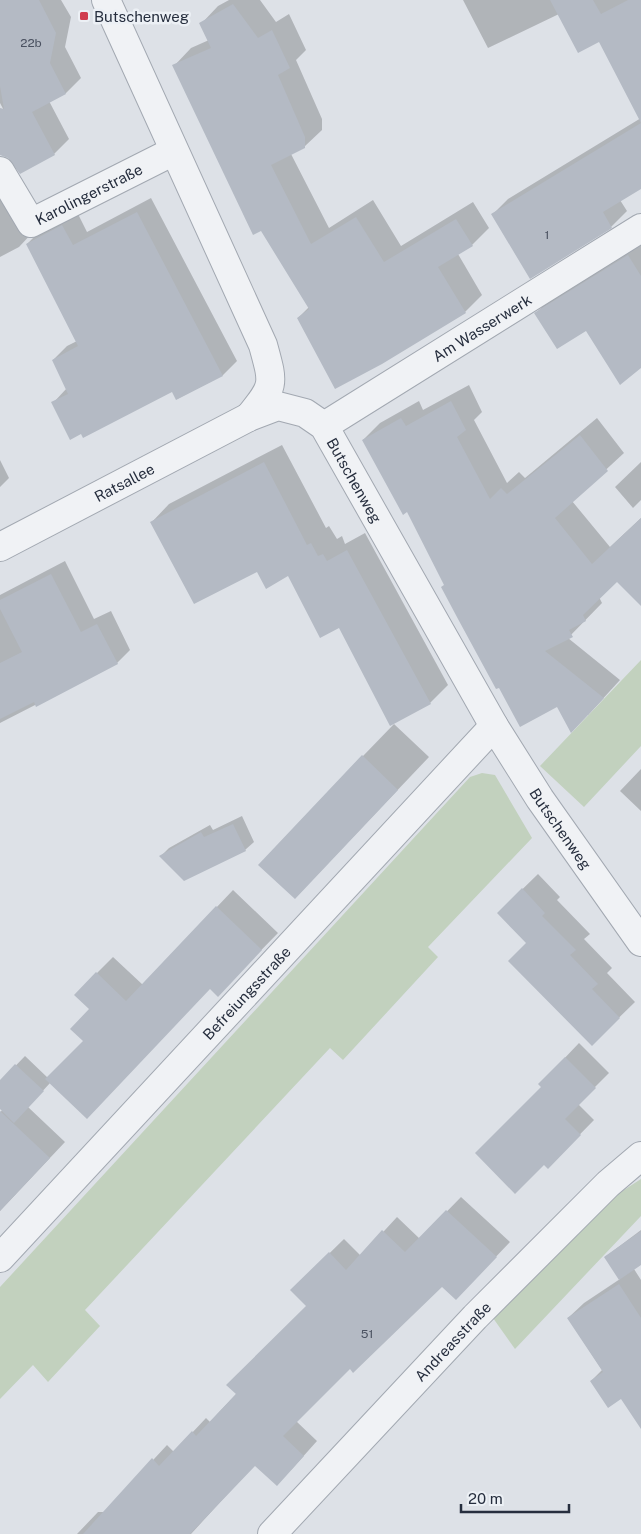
<svg xmlns="http://www.w3.org/2000/svg" width="641" height="1534" viewBox="0 0 641 1534" font-family="'Public Sans',sans-serif">
	<style>
		.green { fill: #c2d1be }
		.shadow { fill: #0003 }
		.building { fill: #b4bac4 }
		.lines { fill: none; stroke-linecap: round; stroke-linejoin: round }
		.minor-casing { stroke: #a2a8b1; stroke-width: 30 }
		.minor { stroke: #f0f2f5; stroke-width: 28 }
		.poi-dot { fill: #d03e50; stroke: #ecf0f5; stroke-width: 2 }
		.labels { text-anchor: middle; dominant-baseline: central; stroke-width: 5; stroke-linejoin: round; paint-order: stroke }
		.number-label { font-size: 12px; fill: #4a5160 }
		.poi-label { font-size: 15px; fill: #262e3e; stroke: #ecf0f5; text-anchor: start }
		.street-label { font-size: 15px; fill: #262e3e; stroke: #ecf0f5 }
	</style>
	<rect width="100%" height="100%" fill="#dde1e7"/>
	<!-- green -->
	<path class="green" d="M641,660v86l-57,61 -44,-41z
		M482,773l13,2 37,63 -104,109 10,10 -95,103 -13,-12 -245,262 15,16 -52,56 -15,-17 -33,34v-112l470,-510z
		M641,1179v37l-126,133 -22,-31 117,-119z"/>
	<!-- shadow -->
	<path class="shadow" d="M0,0h61l10,17 -6,30 16,31 -15,15 -17,8 20,38 -15,15 -34,18 -12,-16 -8,-2v-13l10,-19 -10,-19z
		M229,0h31l16,22 13,-8 17,36 -10,10 26,59v11l-18,17 -13,7 38,74 44,-28 28,46 72,-44 16,26 -17,17 -14,9 24,41 -17,17 -167,6 11,-11 -135,-241 17,-18 18,-8 -8,-16 17,-18z
		M463,0h178v80l-42,-40 -40,-26 -71,34z
		M641,118v69l-21,13 7,11 -16,16 -80,50 -38,-63 15,-15z
		M0,158l34,73 -15,16 -19,10z
		M151,198l86,163 -14,14 -46,24 -4,-9 -120,13 14,-15 -14,-28 14,-14 10,-5 -50,-97 14,-14 36,-18 10,20z
		M641,240v127l-55,-37 -50,-17 21,-21z
		M469,385l13,27 -8,8 33,63 12,-11 6,6 72,-60 27,35 -52,48 38,46 31,-29v38l-42,41 3,6 -34,35 52,42 -32,35 -88,-29 -92,-175 -45,-71 17,-17 39,-22 4,9z
		M282,445l44,83 3,-2 8,13 5,-3 3,8 20,-11 83,152 -18,18 -90,-76 -51,-52 -32,-4 -106,-48 18,-19z
		M0,460l9,18 -9,9z
		M641,462v38l-8,8 -18,-21z
		M65,561l29,58 17,-8 19,39 -13,13 -117,60v-128z
		M394,724l35,33 -134,141 68,-142z
		M641,769v42l-21,-20z
		M242,816l12,26 -9,8 -84,6 8,-8 41,-23 3,5z
		M538,874l22,23 -3,3 33,34 -6,5 28,29 -5,5 28,29 -43,42 -64,-101 -30,-30z
		M233,890l45,43 -44,45 -24,10 -160,95 -22,24 37,35 -65,69v-99l3,-2 -3,-3v-25l25,-26 23,22 36,-37 13,-68 16,-16 30,28z
		M579,1043l30,30 -31,31 16,16 -46,47 -6,-80 -2,-3z
		M461,1197l49,45 -40,42 -28,1 -92,83 -54,53 21,20 -26,29 -36,-6 -64,70h-114l21,-22h7l62,-67 7,7 32,-34 4,4 27,-29 71,-87 -16,-16 52,-51 17,17 36,-39 23,22z
		M641,1230v34l-7,5 7,11v147l-20,-30 -30,-16 11,-11 -34,-52 16,-15 36,-24 -15,-22z"/>
	<!-- building -->
	<path class="building" d="M0,0h39l17,33 -6,30 16,31 -34,18 23,43 -35,19 -12,-16 -8,-3v-47l4,1 -4,-23z
		M550,0h43l8,14 27,-14h13v189l-38,23 9,16 -82,51 -39,-65 150,-91 -42,-81 -21,11z
		M233,4l25,34 14,-8 18,38 -12,7 27,62v11l-34,17 40,79 45,-27 28,45 72,-43 17,27 -35,21 28,46 -84,51 -47,25 -38,-71 12,-9 -48,-78 -8,4 -81,-170 39,-17 -12,-25z
		M137,212l86,164 -47,24 -4,-8 -89,46 -2,-4 -11,6 -19,-38 17,-8 -16,-34 26,-14 -52,-102 36,-19 11,20z
		M628,255l13,21v92l-21,17 -34,-54 -29,18 -23,-36z
		M451,401l15,29 -9,7 33,62 11,-11 6,6 73,-59 28,36 -53,47 37,46 49,-46v88l-24,-24 -34,33 3,6 -17,9 4,7 -28,14 59,47 -33,35 -14,-26 -37,20 -21,-39 -3,1 -38,-70 -17,-32 3,-2 -37,-73 -4,3 -41,-75 39,-22 5,8z
		M264,462l43,83 4,-2 7,13 5,-2 4,7 20,-11 84,154 -41,22 -51,-98 -19,10 -32,-62 -22,13 -9,-17 -63,32 -44,-82z
		M51,574l30,58 16,-8 21,40 -82,43 -2,-5 -34,17v-56l22,-11 -22,-43v-9z
		M362,755l36,35 -103,109 -37,-34z
		M233,824l13,27 -62,30 -25,-25 42,-24 3,5z
		M522,888l23,25 -3,3 34,34 -6,5 28,29 -6,5 28,29 -28,28 -84,-85 18,-18 -29,-30z
		M216,906l46,44 -44,47 -8,-8 -123,130 -42,-40 38,-38 -13,-12 19,-20 -15,-14 22,-23 30,29z
		M565,1057l31,31 -31,31 16,16 -33,34 -4,-4 -29,29 -40,-41 66,-66 -3,-3z
		M15,1064l29,27 -30,32 -14,-14v-29z
		M0,1111l50,47 -50,53z
		M446,1210l51,47 -41,43 -14,-13 -89,86 -3,-4 -67,67 21,20 -27,30 -22,-20 -65,68h-107l69,-76 7,8 33,-35 4,5 40,-42 -10,-9 80,-79 -16,-16 39,-38 17,18 36,-40 23,22z
		M641,1231v34l-22,15 -15,-23z
		M619,1284l22,34v111l-20,-30 -13,9 -18,-27 13,-9 -36,-54z"/>
	<g class="lines">
		<!-- minor casing -->
		<g class="minor-casing">
			<g id="minor">
				<path d="M106,0l157,345c11,40 12,40 -14,72"/>
				<path id="s1" d="M0,171l31,52 143,-72"/>
				<path id="s2" d="M324,426l317,-198"/>
				<path id="s3" d="M0,547l249,-130 29,-11 27,7 19,13 170,300 46,73 101,143"/>
				<path id="s4" d="M0,1258l494,-532"/>
				<path id="s5" d="M272,1534l203,-217 133,-133 33,-28"/>
			</g>
		</g>
		<!-- minor -->
		<use href="#minor" class="minor"/>
	</g>
	<!-- markers -->
	<rect class="poi-dot" x="79" y="11" width="10" height="10" rx="2.5"/>
	<g class="labels">
		<!-- number labels -->
		<g class="number-label">
			<text x="31" y="43">22b</text>
			<text x="547" y="235">1</text>
			<text x="367" y="1334">51</text>
		</g>
		<!-- poi labels -->
		<g class="poi-label">
			<text x="94" y="16">Butschenweg</text>
		</g>
		<!-- street labels -->
		<g class="street-label">
			<text stroke="none"><textPath href="#s1" startOffset="125">Karolingerstraße</textPath></text>
			<text stroke="none"><textPath href="#s2" startOffset="186">Am Wasserwerk</textPath></text>
			<text stroke="none"><textPath href="#s3" startOffset="425">Butschenweg</textPath></text>
			<text stroke="none"><textPath href="#s3" startOffset="140">Ratsallee</textPath></text>
			<text stroke="none"><textPath href="#s3" startOffset="830">Butschenweg</textPath></text>
			<text stroke="none"><textPath href="#s4" startOffset="362">Befreiungsstraße</textPath></text>
			<text stroke="none"><textPath href="#s5" startOffset="264">Andreasstraße</textPath></text>
		</g>
	</g>
	<!-- scale -->
	<path d="M461 1504v8h108v-8" fill="none" stroke="#262e3e" stroke-width="2.5"/>
	<text x="468" y="1504" font-size="15" fill="#262e3e" stroke="#ecf0f5" stroke-width="4" paint-order="stroke">20 m</text>
</svg>
